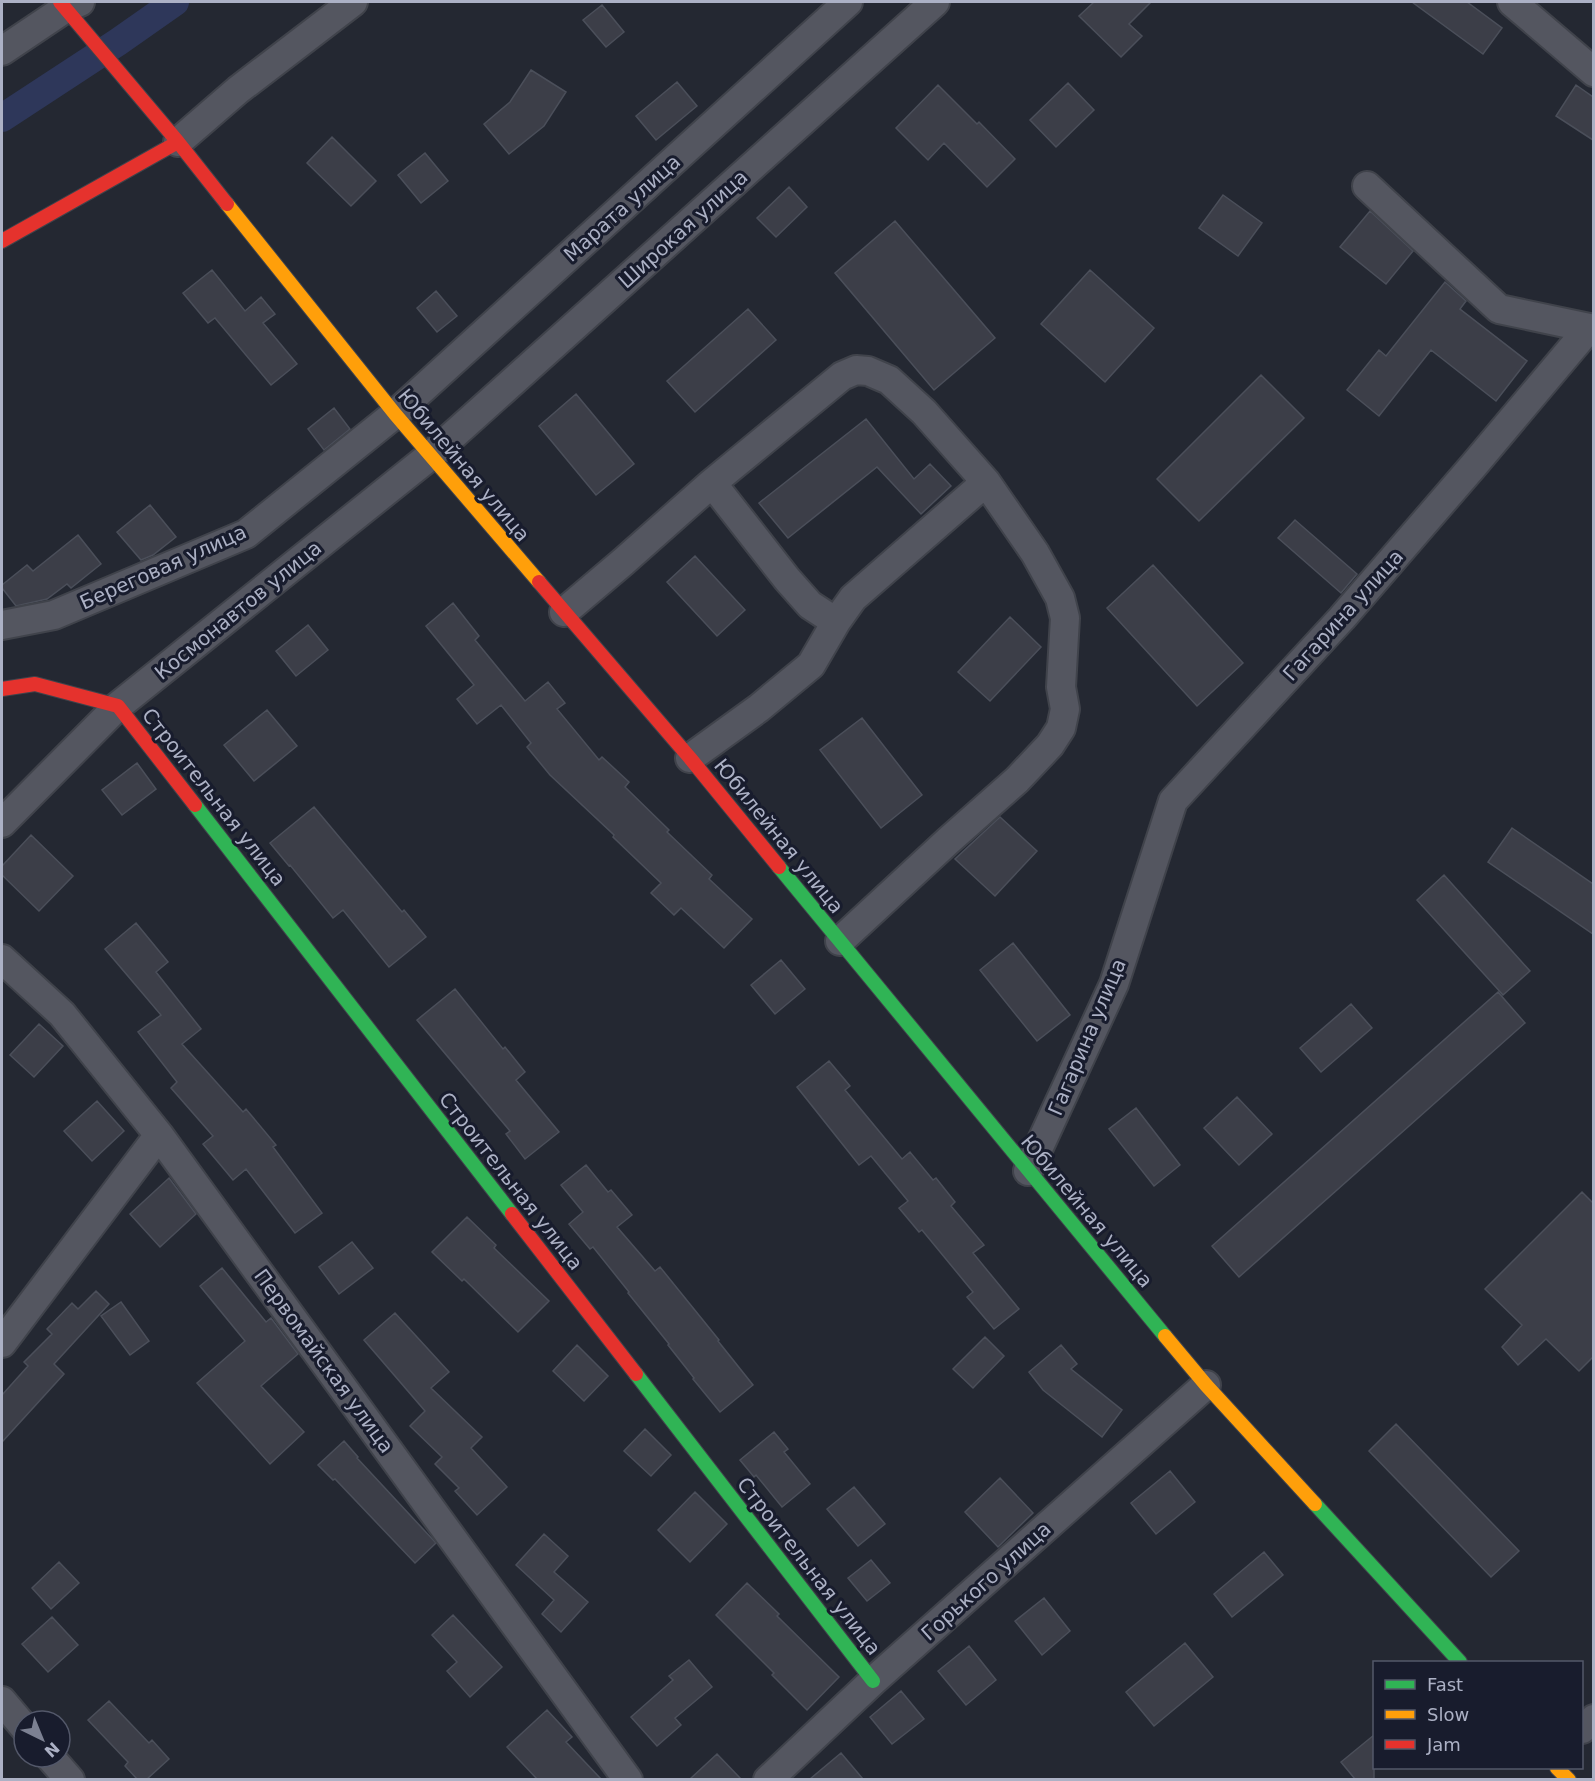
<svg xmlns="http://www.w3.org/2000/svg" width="1595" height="1781" viewBox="0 0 1595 1781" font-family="'DejaVu Sans',sans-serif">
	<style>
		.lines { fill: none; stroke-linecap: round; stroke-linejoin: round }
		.canal { stroke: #2e375a; stroke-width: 28 }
		.building { fill: #3c3e48; stroke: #4b4f5a; stroke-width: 1.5 }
		.street-casing { stroke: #40434b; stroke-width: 32 }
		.fast-casing { stroke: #40434b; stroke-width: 16 }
		.slow-casing { stroke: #40434b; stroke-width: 16 }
		.jam-casing { stroke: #40434b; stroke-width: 16 }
		.street { stroke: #545660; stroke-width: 28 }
		.fast { stroke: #30b455; stroke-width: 14 }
		.slow { stroke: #ff9f0a; stroke-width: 14 }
		.jam { stroke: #e5322d; stroke-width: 14 }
		.labels { text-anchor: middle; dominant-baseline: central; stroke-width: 6; stroke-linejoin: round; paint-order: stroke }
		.street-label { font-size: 20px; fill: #acb1c5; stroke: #181c2d }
	</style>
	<rect width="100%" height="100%" fill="#242832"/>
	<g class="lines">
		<!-- canal -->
		<path class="canal" d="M2,118l116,-76 57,-40"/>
	</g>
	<!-- building -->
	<path class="building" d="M1094,2h57l-22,22 13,12 -21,21 -42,-41z
		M1412,2h55l35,26 -19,26z
		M602,5l22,27 -18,15 -23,-27z
		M531,70l35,22 -22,34 -35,28 -25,-30 26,-22z
		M677,82l20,24 -41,34 -20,-24z
		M1068,83l26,27 -38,37 -26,-27z
		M938,85l39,39 2,-2 36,37 -28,28 -43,-44 -16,17 -32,-32z
		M1576,85l17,12v43l-37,-24z
		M332,137l44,44 -25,25 -44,-43z
		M425,153l23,28 -27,22 -23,-28z
		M789,187l18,20 -31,30 -19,-19z
		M1223,195l39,28 -24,33 -39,-28z
		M1370,211l43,40 -27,33 -46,-37z
		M895,221l100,117 -61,52 -99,-117z
		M212,270l33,41 16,-14 14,17 -12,9 34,41 -26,21 -56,-67 -7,5 -25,-30z
		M1090,270l64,58 -49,54 -64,-58z
		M1445,282l21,19 -6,8 67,52 -31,40 -65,-51 -52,66 -32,-26 32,-40 7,6z
		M436,291l21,25 -20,16 -20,-24z
		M748,309l28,31 -81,72 -28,-31z
		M1261,375l43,43 -105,103 -42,-42z
		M576,394l58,70 -38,31 -57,-69z
		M334,408l16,21 -26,21 -16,-21z
		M866,419l48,60 16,-15 21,22 -30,28 -44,-47 -89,71 -29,-35z
		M150,505l26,32 -23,18 -12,5 -24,-28z
		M1295,520l62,54 -16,19 -63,-55z
		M78,535l23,29 -30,24 -4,-4 -20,15 -31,7 -14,-18v-3l25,-20 6,6z
		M695,556l50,54 -28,26 -50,-54z
		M1153,565l90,98 -46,43 -90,-98z
		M453,603l26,33 -4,4 50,61 23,-19 17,21 -8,6 42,51 3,-3 27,25 -4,5 44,43 -2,2 45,43 -3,4 43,40 -28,29 -43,-40 -7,7 -23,-22 10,-10 -48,-46 1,-2 -64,-60 -23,-28 4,-4 -30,-38 -24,19 -20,-25 17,-14 -48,-59z
		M1010,617l31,30 -51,54 -32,-29z
		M308,625l20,25 -32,26 -20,-25z
		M267,710l30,36 -43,35 -30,-36z
		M862,718l60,77 -41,33 -61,-78z
		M137,763l19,26 -34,26 -20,-25z
		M314,807l88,105 2,-2 22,27 -37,30 -46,-57 -10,8 -43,-53 -1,1 -19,-23z
		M1000,817l37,34 -42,45 -40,-37z
		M1512,828l81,56v50l-105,-72z
		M31,835l42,41 -34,35 -37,-36v-9z
		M1444,875l86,96 -27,24 -86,-95z
		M136,923l32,39 -12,10 45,57 -19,15 61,68 3,-3 30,36 -3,2 49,66 -27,20 -49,-64 -13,11 -30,-36 10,-8 -42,-48 6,-6 -39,-50 23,-17 -56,-66z
		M1013,943l57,72 -33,26 -57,-71z
		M781,960l24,29 -30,25 -24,-29z
		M455,989l48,60 2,-2 20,25 -9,8 43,52 -34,27 -19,-25 4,-3 -93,-111z
		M1498,992l27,31 -286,254 -27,-31z
		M1351,1004l21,24 -51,44 -21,-24z
		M39,1024l24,22 -29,31 -24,-22z
		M829,1061l21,25 -5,4 57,69 8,-7 23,28 3,-2 19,24 -4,4 33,39 -11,8 46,56 -25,20 -27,-32 6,-5 -51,-62 -3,2 -20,-24 9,-7 -37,-45 -12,9 -62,-78z
		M1237,1097l35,37 -33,31 -35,-37z
		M97,1101l27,30 -32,30 -28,-30z
		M1136,1108l44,57 -26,21 -45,-57z
		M586,1165l22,27 3,-2 21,25 -15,12 38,44 5,-4 59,73 -1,1 35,44 -33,27 -27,-33 1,-1 -26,-33 1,-1 -41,-51 1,-1 -36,-45 -3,2 -21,-25 14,-12 -22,-27z
		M169,1178l27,36 -36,33 -30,-33z
		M1582,1192l11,11v154l-14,14 -33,-32 -28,26 -16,-18 20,-22 -37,-36z
		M467,1217l29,28 -2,3 55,53 -31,31 -54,-53 -2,2 -30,-29z
		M352,1242l21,26 -34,26 -20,-27z
		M222,1268l44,54 5,-4 27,36 -37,32 43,46 -34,32 -73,-81 48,-42 -45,-55z
		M96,1291l13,13 -55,60 10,10 -62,68v-47l26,-29 -4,-4 28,-28 -5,-5 25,-26 6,6z
		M121,1302l28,39 -19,14 -29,-39z
		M395,1313l54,59 -18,16 51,49 -11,11 36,39 -30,28 -22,-24 4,-3 -24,-24 7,-7 -32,-31 15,-15 -61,-71z
		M985,1337l19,19 -31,32 -20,-19z
		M577,1345l31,31 -24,25 -31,-30z
		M1061,1345l16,19 -6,5 51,41 -20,27 -59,-47 -14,-18z
		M1396,1424l123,127 -28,26 -122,-126z
		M645,1429l26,26 -20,21 -27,-25z
		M774,1432l14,17 -4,3 26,32 -28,23 -26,-32 -2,2 -14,-17z
		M344,1441l14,16 -1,1 79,85 -21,20 -80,-84 -2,1 -15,-15z
		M1170,1471l25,31 -39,32 -25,-31z
		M1000,1478l33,35 -35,34 -33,-35z
		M854,1487l31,37 -27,22 -31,-37z
		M695,1492l32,32 -37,38 -32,-32z
		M544,1534l24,22 -14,16 34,30 -27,30 -19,-18 12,-14 -38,-35z
		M1264,1552l19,23 -51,42 -18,-23z
		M871,1560l19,23 -23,18 -19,-23z
		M59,1562l20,21 -28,26 -19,-21z
		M747,1583l32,31 -2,2 62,61 -32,33 -35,-35 2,-2 -58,-58z
		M1044,1598l26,33 -28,24 -27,-34z
		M453,1615l49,52 -32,30 -23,-26 10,-9 -25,-27z
		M52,1617l26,28 -30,27 -26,-28z
		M1185,1643l28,34 -59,49 -28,-34z
		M969,1646l27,34 -30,25 -28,-34z
		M689,1660l23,27 -37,31 6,7 -24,21 -26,-29 42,-37 -4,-4z
		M901,1691l23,28 -32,25 -22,-27z
		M109,1701l40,42 3,-3 17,19 -22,20h-10l-12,-13 3,-4 -40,-42z
		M547,1710l25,27 -6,5 35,37h-64l-30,-32z
		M1374,1735v44h-19l-14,-17z
		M841,1753l22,26h-53z
		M717,1754l24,25h-51z"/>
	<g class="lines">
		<!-- street casing -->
		<g class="street-casing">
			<path id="street" d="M1512,2l82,70
				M2,51l64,-43 14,-6
				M178,142l60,-52 115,-88
				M712,483l75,96 23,26 26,17
				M564,612l59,-50 89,-79 130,-107 14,-6 12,1 21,9 35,32 62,70 49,71 25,45 5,20 -4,69 4,22 -4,19 -11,17 -33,35 -69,61 -108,100
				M2,625l52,-10 192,-81 149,-120 453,-412
				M690,758l69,-50 52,-43 25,-43 17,-24 133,-116
				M2,823l116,-117 312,-250 505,-454
				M2,959l60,55 97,121 469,645
				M1028,1171l86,-187 59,-183 169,-183 132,-153 115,-137 -90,-19 -132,-123
				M2,1343l157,-208
				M2,1701l22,26
				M1582,1729l12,-10
				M50,1757l20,23
				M768,1780l105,-99 333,-296"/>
		</g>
		<!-- fast casing -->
		<g class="fast-casing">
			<path id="fast" d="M195,805l317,409
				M779,867l386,469
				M636,1374l237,307
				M1315,1504l145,158"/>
		</g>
		<!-- slow casing -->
		<g class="slow-casing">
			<path id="slow" d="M227,204l168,210 144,168
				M1165,1336l41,49 109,119
				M1557,1768l12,12"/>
		</g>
		<!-- jam casing -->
		<g class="jam-casing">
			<path id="jam" d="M60,2l118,140 49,62
				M2,241l176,-99
				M539,582l151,176 89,109
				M2,689l33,-5 83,22 77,99
				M512,1214l124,160"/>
		</g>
		<!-- street -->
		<use href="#street" class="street"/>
		<!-- fast -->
		<use href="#fast" class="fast"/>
		<!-- slow -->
		<use href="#slow" class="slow"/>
		<!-- jam -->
		<use href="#jam" class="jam"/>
	</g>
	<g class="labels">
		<!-- street labels -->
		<g class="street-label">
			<text transform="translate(622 208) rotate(-42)">Марата улица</text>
			<text transform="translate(683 229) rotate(-42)">Широкая улица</text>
			<text transform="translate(464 465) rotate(50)">Юбилейная улица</text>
			<text transform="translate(163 567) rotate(-24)">Береговая улица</text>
			<text transform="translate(238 610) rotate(-39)">Космонавтов улица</text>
			<text transform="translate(1343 615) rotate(-48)">Гагарина улица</text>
			<text transform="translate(214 797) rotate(52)">Строительная улица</text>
			<text transform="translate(779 836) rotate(51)">Юбилейная улица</text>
			<text transform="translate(1087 1037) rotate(-67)">Гагарина улица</text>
			<text transform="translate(511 1181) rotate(52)">Строительная улица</text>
			<text transform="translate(1087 1211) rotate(50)">Юбилейная улица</text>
			<text transform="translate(324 1361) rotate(54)">Первомайская улица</text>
			<text transform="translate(809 1566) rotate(52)">Строительная улица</text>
			<text transform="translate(986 1581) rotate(-42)">Горького улица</text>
		</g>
	</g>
	<!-- border -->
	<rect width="1595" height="1781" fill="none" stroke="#acb1c5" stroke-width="6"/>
	<!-- legend -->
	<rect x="1373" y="1661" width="210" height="108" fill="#181c2d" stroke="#53586a" stroke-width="1.5"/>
	<rect x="1385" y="1680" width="30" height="9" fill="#30b455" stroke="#53586a" stroke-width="1.5"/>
	<text x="1427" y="1691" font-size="18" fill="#acb1c5">Fast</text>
	<rect x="1385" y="1710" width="30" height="9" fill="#ff9f0a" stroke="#53586a" stroke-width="1.5"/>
	<text x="1427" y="1721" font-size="18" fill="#acb1c5">Slow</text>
	<rect x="1385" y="1740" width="30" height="9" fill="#e5322d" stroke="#53586a" stroke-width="1.5"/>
	<text x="1427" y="1751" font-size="18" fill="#acb1c5">Jam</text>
	<!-- north arrow -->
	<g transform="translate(42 1739) rotate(137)"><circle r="28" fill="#181c2d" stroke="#53586a" stroke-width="1.5"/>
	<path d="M0-4.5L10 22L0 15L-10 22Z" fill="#7c8192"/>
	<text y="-9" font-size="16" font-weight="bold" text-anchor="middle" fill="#acb1c5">N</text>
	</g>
</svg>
